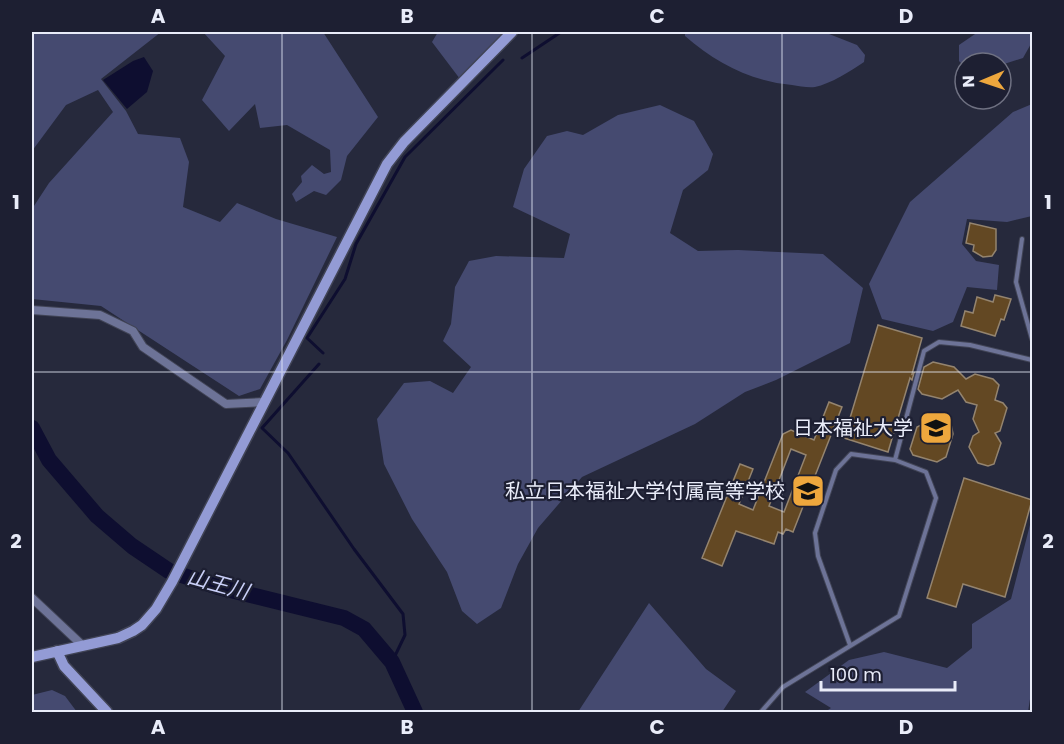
<svg xmlns="http://www.w3.org/2000/svg" width="1064" height="744" viewBox="0 0 1064 744" font-family="Poppins,'Noto Sans JP',sans-serif">
	<style>
		.green { fill: #454a70 }
		.water { fill: #0e0e30 }
		.lines { fill: none; stroke-linecap: round; stroke-linejoin: round }
		.stream { stroke: #0e0e30; stroke-width: 3 }
		.river { stroke: #0e0e30; stroke-width: 16 }
		.building { fill: #634823; stroke: #94846f; stroke-width: 1.5; fill-rule: evenodd }
		.lane-casing { stroke: #414456; stroke-width: 6 }
		.street-casing { stroke: #414456; stroke-width: 10 }
		.secondary-casing { stroke: #414456; stroke-width: 13 }
		.lane { stroke: #6d7397; stroke-width: 4 }
		.street { stroke: #6d7397; stroke-width: 8 }
		.secondary { stroke: #939bd5; stroke-width: 10 }
		.grid { fill: none; stroke: #e9ecf9; stroke-width: 1.5; stroke-opacity: 0.55 }
		.labels { text-anchor: middle; dominant-baseline: central; stroke-width: 4.5; stroke-linejoin: round; paint-order: stroke }
		.poi-label { font-size: 20px; fill: #e9ecf9; stroke: #1d1f32; text-anchor: end }
		.water-label { font-size: 21px; font-style: italic; fill: #c9cff8; stroke: #1d1f32 }
		.neatline { fill: none; stroke: #e9ecf9; stroke-width: 2 }
		.grid-label { font-size: 20px; text-anchor: middle; font-weight: bold; fill: #e9ecf9 }
	</style>
	<rect width="100%" height="100%" fill="#26293c"/>
	<!-- green -->
	<path class="green" d="M32,32h129l-60,47 25,32 12,23 42,4 9,24 -6,45 37,15 17,-19 39,16 61,18 -50,103 -27,49 -21,7 -138,-90 -69,-7v-90l17,-26 64,-71 -15,-22 -32,15 -34,46z
		M203,32h120l55,85 -31,39 -6,24 -15,15 -12,-4 -18,11 -4,-8 10,-12 -1,-6 11,-11 12,9 7,-2 -1,-22 -43,-25 -27,3 -5,-24 -26,27 -27,-31 23,-44z
		M438,32h66l-44,47 -28,-37z
		M685,32h139l33,13 8,10 -1,7c-13,9 -34,22 -49,25 -7,1 -16,-1 -23,-2 -42,-4 -76,-22 -107,-49z
		M978,32h54v10l-9,16 -22,7v-2h-36v4l-6,-6v-16z
		M1032,104v112l-25,6 -40,-3 -5,25 14,17 23,4 -2,25 -30,-3 -14,35 -20,9 -51,-12 -13,-35 41,-82 103,-90z
		M660,105l34,16 19,33 -5,16 -25,20 -13,43 28,18 40,-1 85,4 40,34 -13,55 -74,37 -31,12 -50,32 -113,53 -44,51 -20,36 -17,44 -24,16 -15,-13 -15,-39 -35,-53 -28,-55 -7,-45 27,-36 26,-2 23,12 18,-26 -28,-26 8,-17 4,-37 14,-26 27,-5 68,2 6,-24 -57,-27 11,-38 23,-33 20,-5 16,4 35,-20z
		M1032,517v169l-4,26h-203l6,-4 -26,-16 44,-32 35,-8 63,16 25,-20v-24l39,-25z
		M649,603l57,66 30,22 -14,21h-144z
		M52,690l13,6 12,16h-45v-17z"/>
	<!-- water -->
	<path class="water" d="M144,57l9,14 -6,21 -20,17 -24,-29 30,-19z"/>
	<g class="lines">
		<!-- stream -->
		<path class="stream" d="M522,58l39,-26
			M323,353l-16,-15 38,-59 11,-35 49,-87 98,-97
			M319,364l-57,64 26,25 66,96 49,65 2,21 -13,27"/>
		<!-- river -->
		<path class="river" d="M32,428l17,32 48,56 35,30 37,25 49,16 126,31 20,11 28,33 23,50"/>
	</g>
	<!-- building -->
	<path class="building" d="M970,223l26,6v21l-4,6 -9,1 -10,-6 1,-6 -8,-2z
		M995,295l16,4 -7,21 -3,-1 -6,17 -34,-10 4,-15 8,2 4,-16 16,5z
		M878,325l44,13 -10,36 2,-1 -2,7 -2,-2 -22,74 -44,-14z
		M933,362l21,5 12,12 9,-5 18,5 6,6 -4,15 8,3 4,5 -7,23 -5,2 6,10 -7,21 -6,2 -10,-3 -9,-16 4,-11 6,-4 -6,-13 4,-14 -11,-3 -8,-12 -16,9 -20,-5 -4,-5 6,-22z
		M829,402l13,5 -49,125 -7,-3 -3,5 -5,-2 -4,12 -38,-13 -14,35 -20,-8 38,-94 13,5 -14,35 14,6 30,-76 8,-4 23,10zM791,449l15,6 -22,57 -15,-6z
		M933,419l18,5 2,10 -7,23 -9,5 -24,-7 -3,-6 7,-22z
		M964,478l68,22 -27,97 -42,-13 -7,23 -29,-9z"/>
	<g class="lines">
		<!-- lane casing -->
		<g class="lane-casing">
			<path id="lane" d="M1022,239l-6,43 16,57
				M895,460l29,-109 15,-9 31,3 62,15
				M761,712l22,-25 116,-71 37,-118 -10,-26 -31,-12 -44,-6 -15,16 -21,63 3,23 32,89"/>
		</g>
		<!-- street casing -->
		<g class="street-casing">
			<path id="street" d="M32,310l68,5 33,16 10,16 83,57 38,-2
				M32,598l50,47"/>
		</g>
		<!-- secondary casing -->
		<g class="secondary-casing">
			<path id="secondary" d="M57,651l7,15 43,46
				M32,657l86,-19 15,-7 9,-6 14,-16 16,-27 215,-418 17,-22 108,-110"/>
		</g>
		<!-- lane -->
		<use href="#lane" class="lane"/>
		<!-- street -->
		<use href="#street" class="street"/>
		<!-- secondary -->
		<use href="#secondary" class="secondary"/>
	</g>
	<!-- grid -->
	<path class="grid" d="M282,32v680M532,32v680M782,32v680M32,372h1000"/>
	<!-- icons -->
	<defs>
		<g id="university-square" transform="scale(1.725)"><rect x="-9" y="-9" width="18" height="18" rx="4" fill="#eea73d" stroke="#1d1f32"/><path d="M0-5L7-2L0 1L-7-2ZM-4 1L0 2.5L4 1V4Q0 6-4 4Z" fill="#111"/></g>
		<g id="school-square" transform="scale(1.725)"><rect x="-9" y="-9" width="18" height="18" rx="4" fill="#eea73d" stroke="#1d1f32"/><path d="M0-5L7-2L0 1L-7-2ZM-4 1L0 2.5L4 1V4Q0 6-4 4Z" fill="#111"/></g>
	</defs>
	<g fill-rule="evenodd">
		<use href="#university-square" x="936" y="428"/>
		<use href="#school-square" x="808" y="491"/>
	</g>
	<g class="labels">
		<!-- poi labels -->
		<g class="poi-label">
			<text x="913" y="428">日本福祉大学</text>
			<text x="785" y="491">私立日本福祉大学付属高等学校</text>
		</g>
		<!-- water labels -->
		<g class="water-label">
			<text transform="translate(218 584) rotate(15)">山王川</text>
		</g>
	</g>
	<!-- border -->
	<rect width="1064" height="744" fill="none" stroke="#1d1f32" stroke-width="66"/>
	<!-- north arrow -->
	<g transform="translate(983 81) rotate(268)"><circle r="28" fill="#1d1f32" stroke="#6f7182" stroke-width="1.5"/>
	<path d="M0-4.5L10 22L0 15L-10 22Z" fill="#eea73d"/>
	<text y="-9" font-size="16" font-weight="bold" text-anchor="middle" fill="#e9ecf9">N</text>
	</g>
	<!-- scale -->
	<path d="M821 681v9h134v-9" fill="none" stroke="#e9ecf9" stroke-width="3"/>
	<text x="830" y="681" font-size="18" fill="#e9ecf9" stroke="#1d1f32" stroke-width="4.5" paint-order="stroke">100 m</text>
	<rect x="33" y="33" width="998" height="678" class="neatline"/>
	<g class="grid-label">
		<text x="158" y="23">A</text>
		<text x="407" y="23">B</text>
		<text x="657" y="23">C</text>
		<text x="906" y="23">D</text>
		<text x="16" y="209">1</text>
		<text x="1048" y="209">1</text>
		<text x="16" y="548">2</text>
		<text x="1048" y="548">2</text>
		<text x="158" y="734">A</text>
		<text x="407" y="734">B</text>
		<text x="657" y="734">C</text>
		<text x="906" y="734">D</text>
	</g>
</svg>
